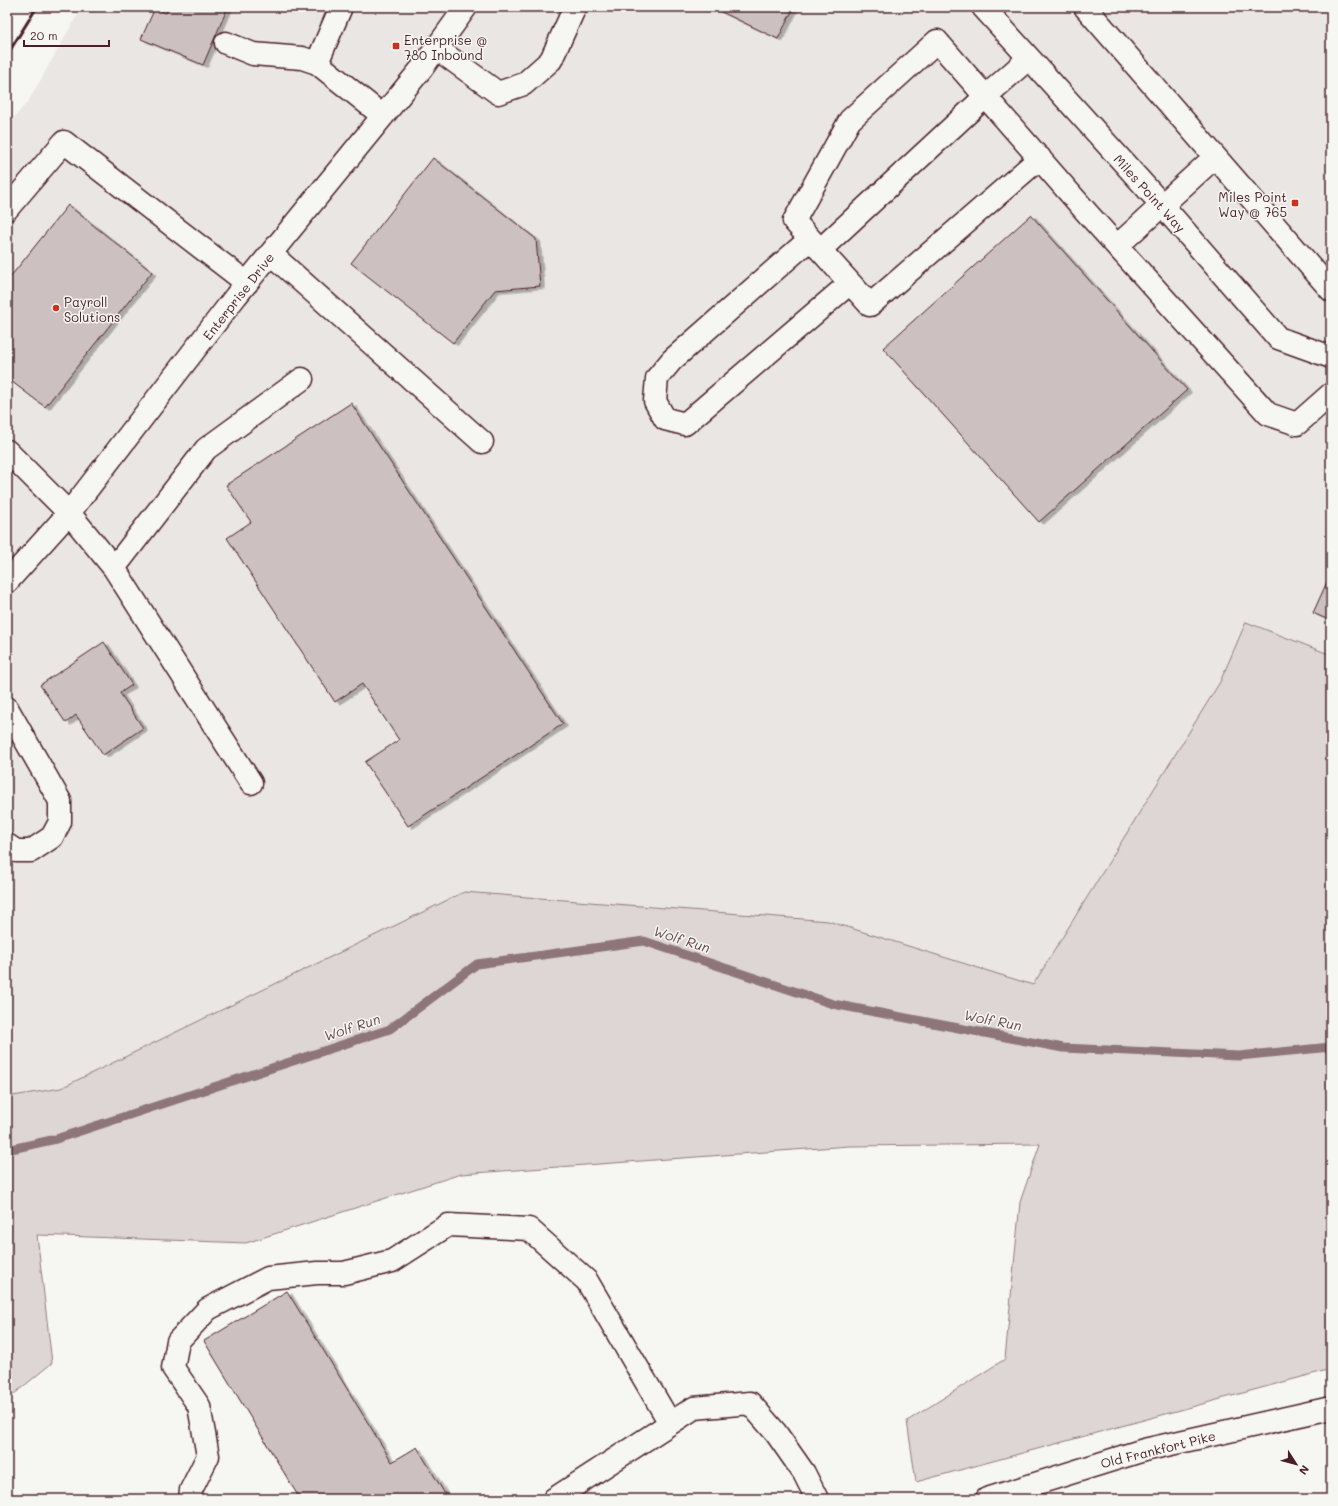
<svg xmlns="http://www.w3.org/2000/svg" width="1338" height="1506" viewBox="0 0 1338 1506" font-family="Mali,sans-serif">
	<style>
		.built { fill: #e9e6e3 }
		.green { fill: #ddd6d5; stroke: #947a80 }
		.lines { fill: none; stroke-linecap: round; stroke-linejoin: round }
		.stream { stroke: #8e747a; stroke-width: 9 }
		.building { fill: #ccc1c0; stroke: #4a1f2b; filter: url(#shadow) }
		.minor-casing { stroke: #4a1f2b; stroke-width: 25 }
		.major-casing { stroke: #4a1f2b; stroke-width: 25 }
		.minor { stroke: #f6f6f2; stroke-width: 22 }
		.major { stroke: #f6f6f2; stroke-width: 22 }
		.rail { stroke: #4a1f2b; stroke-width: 3 }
		.poi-dot { fill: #c8321e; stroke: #f6f6f2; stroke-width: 1.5 }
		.labels { text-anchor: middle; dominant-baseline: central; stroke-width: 3; stroke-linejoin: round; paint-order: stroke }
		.poi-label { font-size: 13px; fill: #4a1f2b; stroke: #f6f6f2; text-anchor: start }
		.street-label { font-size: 13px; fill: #4a1f2b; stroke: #f6f6f2 }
		.water-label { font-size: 14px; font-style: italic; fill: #6c4a52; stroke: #f6f6f2 }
	</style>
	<defs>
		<filter id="shadow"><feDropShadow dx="4.5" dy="2.5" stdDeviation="0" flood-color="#0004"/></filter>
	</defs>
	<rect width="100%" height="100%" fill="#f6f6f2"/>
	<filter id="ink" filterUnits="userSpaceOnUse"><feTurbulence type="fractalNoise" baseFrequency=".025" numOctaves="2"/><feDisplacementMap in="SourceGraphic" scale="8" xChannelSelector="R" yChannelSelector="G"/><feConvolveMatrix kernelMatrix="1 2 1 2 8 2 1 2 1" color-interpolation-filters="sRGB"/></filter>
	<g filter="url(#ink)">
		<!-- built -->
		<path class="built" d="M82,7h1249v648l-85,-33 -26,60 -187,303 -205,-64 -767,167 -54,9v-972l21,-23z"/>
		<!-- green -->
		<path class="green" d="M1246,622l85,33v714l-415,113 -9,-61 98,-62 15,-157 20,-58 -191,2 -388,28 -215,69 -209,-8 15,128 -44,36h-1v-302l54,-9 403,-196 364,29 205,64 187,-303z"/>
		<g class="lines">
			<!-- stream -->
			<path class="stream" d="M7,1150l49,-11 334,-110 87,-65 167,-23 189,63 230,44 176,8 92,-9"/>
		</g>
		<!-- building -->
		<path class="building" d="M169,7h59l-25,58 -62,-26 14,-31 11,5z
			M711,7h83l-16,32z
			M433,158l103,81 4,47 -45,4 -42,53 -102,-80z
			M68,205l84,67 -107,135 -38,-29v-97z
			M1031,215l156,175 -148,132 -156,-174z
			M351,403l212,321 -155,102 -43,-64 34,-22 -37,-56 -27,18 -108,-164 24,-16 -25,-37z
			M1331,573v48l-18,-8z
			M104,642l28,43 -12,8 23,35 -40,27 -27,-40 -10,8 -26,-38z
			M287,1291l105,171 25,-15 31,52h-148l-96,-158z"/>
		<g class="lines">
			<!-- minor casing -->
			<g class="minor-casing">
				<path id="minor" d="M983,7l179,198 116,133 53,19
					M1085,7l246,283
					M226,43l27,11 49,4 15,5 66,53
					M436,48l62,45 26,-9 27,-24 24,-53
					M317,63l24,-56
					M1040,158l-170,147 -76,-84 56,-101 87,-79 151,173 180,200 29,10 34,-30
					M7,209l57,-67 183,141
					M810,239l-138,121 -15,18 -2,23 10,18 20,5 165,-141
					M1117,246l98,-89
					M820,250l166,-154 43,-38
					M271,254l211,188
					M7,451l62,62 45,55 137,215
					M114,568l92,-119 96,-70
					M7,582l62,-69 167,-217 186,-228 44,-61
					M7,708l53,93v21l-8,15 -21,14h-15l-9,-6
					M190,1499l1,-9 17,-34 -9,-50 -26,-38 5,-27 30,-32 60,-31 49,-5h27l48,-12 56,-36 81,4 58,52 83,142
					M554,1499l140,-91 56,-5 26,30 28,40 13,26"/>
			</g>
			<!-- major casing -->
			<g class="major-casing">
				<path id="major" d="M987,1499l157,-49 187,-42"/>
			</g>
			<!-- minor -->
			<use href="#minor" class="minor"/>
			<!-- major -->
			<use href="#major" class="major"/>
			<!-- rail -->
			<path class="rail" d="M7,55l30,-48"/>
		</g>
	</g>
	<!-- markers -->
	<g class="poi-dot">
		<rect x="392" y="42" width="8" height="8" rx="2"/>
		<rect x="1291" y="199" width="8" height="8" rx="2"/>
		<circle cx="56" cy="308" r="4"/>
	</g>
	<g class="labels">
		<!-- poi labels -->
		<g class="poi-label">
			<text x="404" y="39">Enterprise @<tspan x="404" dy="15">780 Inbound</tspan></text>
			<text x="1287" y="196" text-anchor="end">Miles Point<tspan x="1287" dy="15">Way @ 765</tspan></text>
			<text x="64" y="301">Payroll<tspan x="64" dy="15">Solutions</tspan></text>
		</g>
		<!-- street labels -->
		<g class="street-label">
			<text transform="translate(1150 193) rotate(48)">Miles Point Way</text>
			<text transform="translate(238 296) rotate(-52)">Enterprise Drive</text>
			<text transform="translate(1158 1449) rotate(-14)">Old Frankfort Pike</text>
		</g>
		<!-- water labels -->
		<g class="water-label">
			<text transform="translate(682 939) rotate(18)">Wolf Run</text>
			<text transform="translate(993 1020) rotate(11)">Wolf Run</text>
			<text transform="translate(352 1027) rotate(-18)">Wolf Run</text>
		</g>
	</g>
	<!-- margin -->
	<rect width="1338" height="1506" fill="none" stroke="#f6f6f2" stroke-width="24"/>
	<rect x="12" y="12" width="1314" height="1482" fill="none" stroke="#4a1f2b" stroke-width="1.5" filter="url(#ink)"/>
	<!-- north arrow -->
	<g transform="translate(1296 1464) rotate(126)" stroke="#f6f6f2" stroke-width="3" paint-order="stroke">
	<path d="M0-3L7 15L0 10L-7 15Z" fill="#4a1f2b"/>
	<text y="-6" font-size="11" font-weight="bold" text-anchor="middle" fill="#4a1f2b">N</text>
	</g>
	<!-- scale -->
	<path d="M24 40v6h85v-6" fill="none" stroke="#4a1f2b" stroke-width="2"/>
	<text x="30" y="40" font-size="12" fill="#4a1f2b" stroke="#f6f6f2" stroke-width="3" paint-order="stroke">20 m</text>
</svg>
